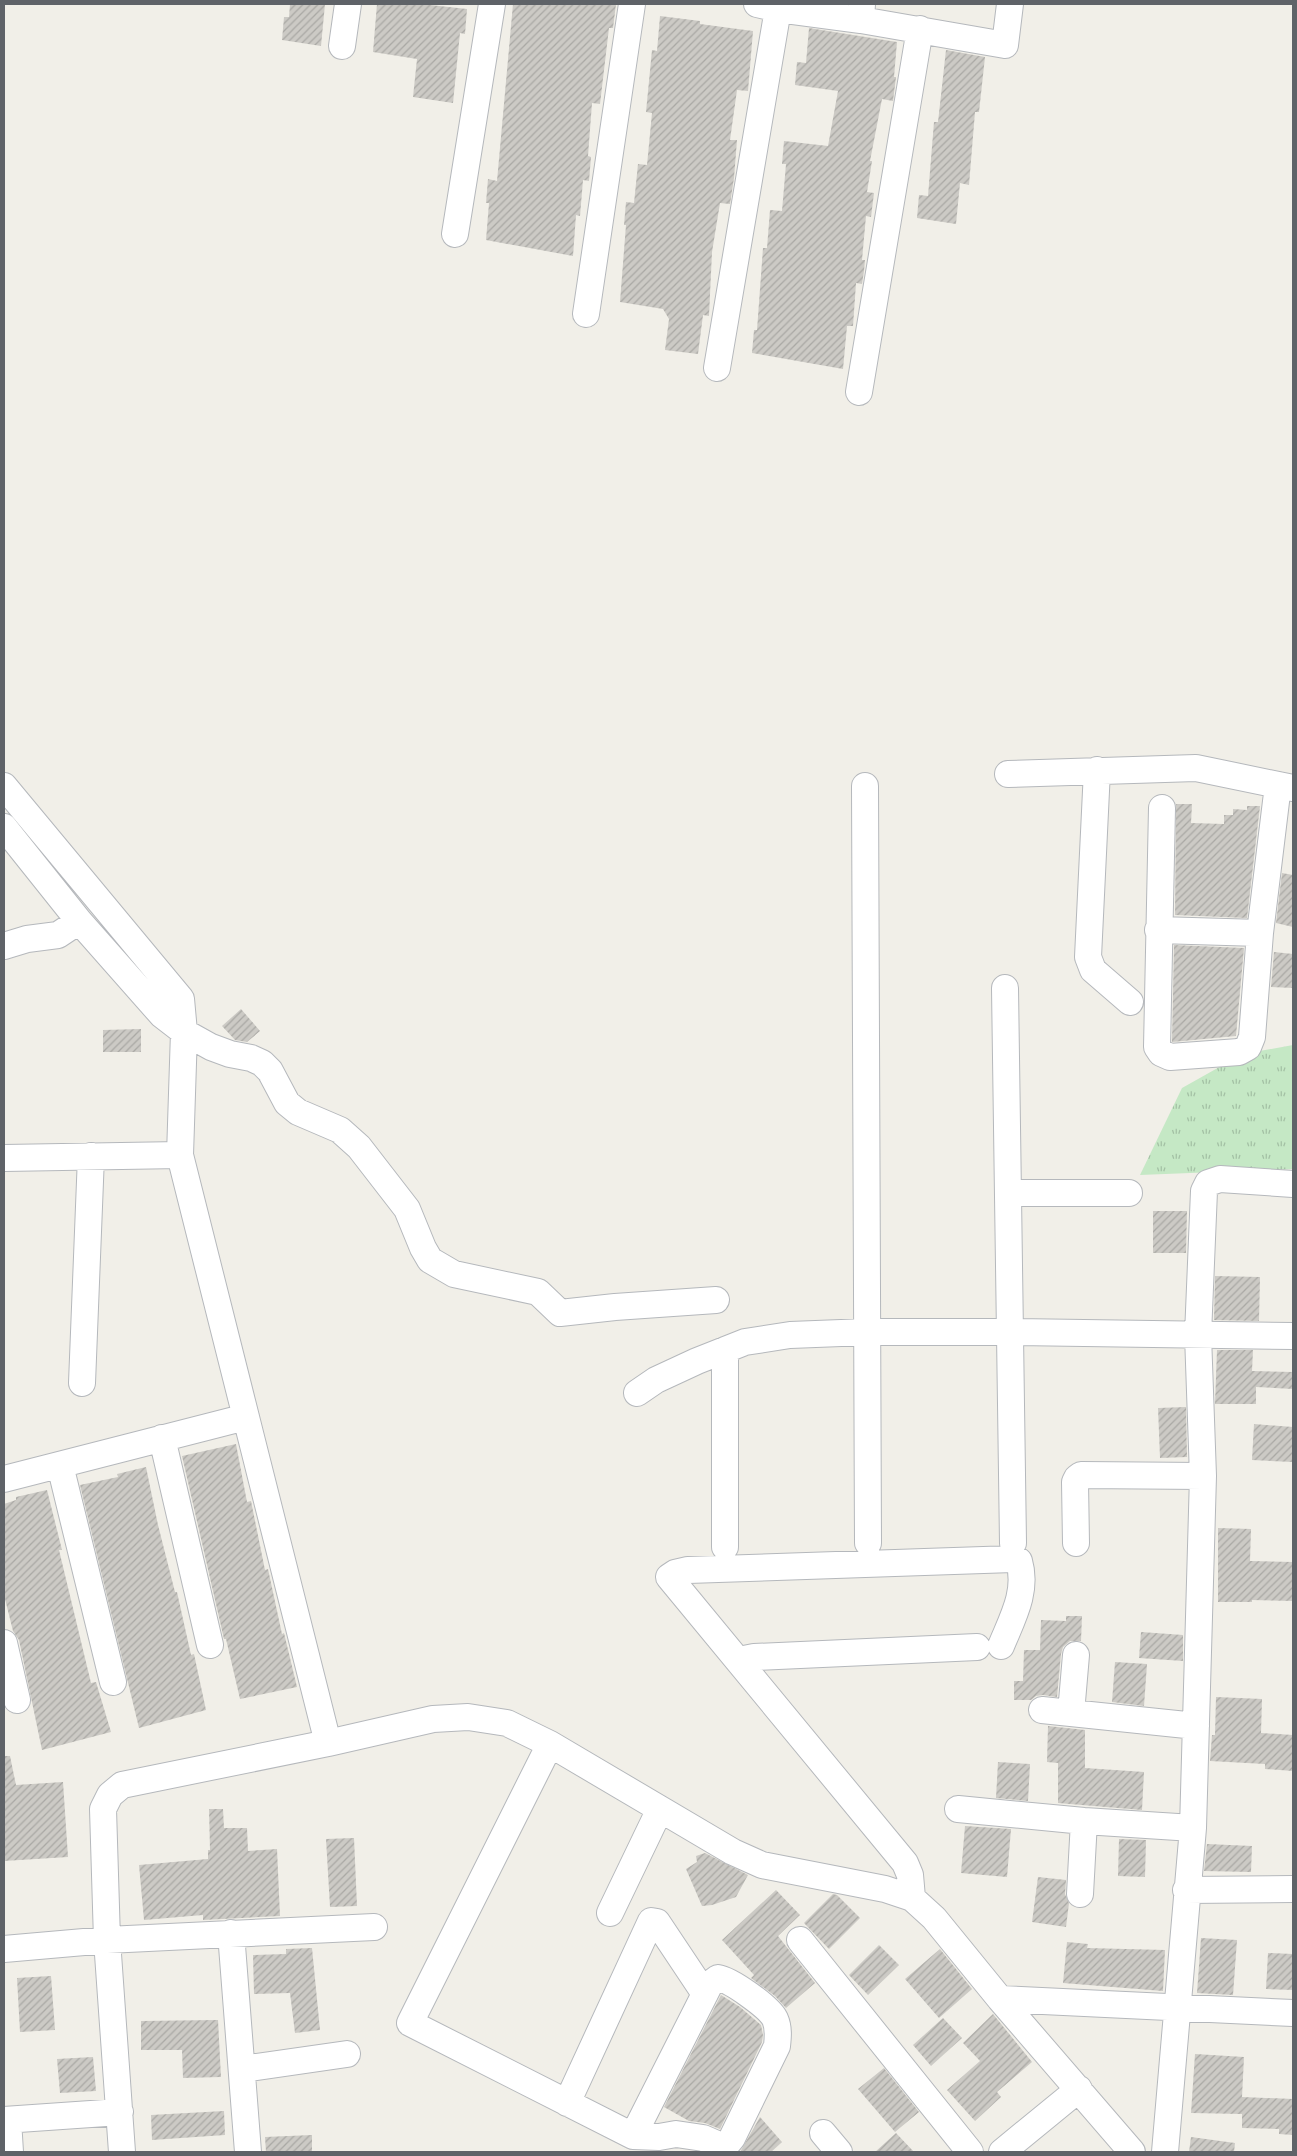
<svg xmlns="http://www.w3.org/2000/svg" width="1297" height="2156" viewBox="0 0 1297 2156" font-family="'Open Sans',sans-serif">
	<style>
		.park { fill: url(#park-tufts) }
		.building { fill: url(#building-hatch) }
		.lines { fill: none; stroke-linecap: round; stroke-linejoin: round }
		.minor-casing { stroke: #b5b8bc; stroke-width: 28 }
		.minor { stroke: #fff; stroke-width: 26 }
	</style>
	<defs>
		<pattern id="park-tufts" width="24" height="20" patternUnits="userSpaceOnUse" patternTransform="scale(1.25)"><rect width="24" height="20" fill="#c5e8c5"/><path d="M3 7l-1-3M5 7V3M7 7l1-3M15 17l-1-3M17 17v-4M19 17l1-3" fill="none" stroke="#a3c0a4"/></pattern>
		<pattern id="building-hatch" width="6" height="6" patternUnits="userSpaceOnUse" patternTransform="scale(1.25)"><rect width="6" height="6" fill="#cccac5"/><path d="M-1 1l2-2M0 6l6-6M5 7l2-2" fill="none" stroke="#a9a8a4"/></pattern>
	</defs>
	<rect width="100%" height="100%" fill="#f1efe8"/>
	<!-- park -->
	<path class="park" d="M1293,1045v124l-153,6 42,-87 41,-23 31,-13z"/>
	<!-- building -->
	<path class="building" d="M290,4h35l-4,42 -39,-6 2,-23h5z
		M377,4h44l46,5 -2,25 -5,-1 -7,70 -40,-6 4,-38 -44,-7z
		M513,4h103l-3,24h-4l-9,76 -8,-1 -4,53 3,1 -2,24 -6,-1 -3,36 -4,-1 -3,41 -87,-16 3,-37h-3l2,-24 9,2z
		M660,16l40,5v3l53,7 -5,60 -11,-1 -7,50h7l-3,38 -4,26 -10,-1 -8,49 -3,64 -6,-1 -5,39 -33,-4 4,-31 -6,-10 -43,-7 6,-77h-2l2,-23 8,1 4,-39 9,1 5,-52 -6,-1 6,-62 5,1z
		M809,28l88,14 -3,35h2l-3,24 -11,-2 -12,62h2l-5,31 7,1 -3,24 -5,-1 -4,44h3l-1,11 -2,13 -6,-1 -3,43h-6l-4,43 -91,-16 2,-23h3l6,-82h4l3,-38 12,1 4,-47h-4l2,-23 44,5 10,-55 -43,-6 2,-23 9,1z
		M946,50l39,7 -6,55h-4l-6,73 -9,-2 -4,41 -39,-6 2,-23 9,1 6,-74h4z
		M1176,804h16l-1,19 33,1v-9h9v-6l14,1v-4h13l-13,112 -72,-3z
		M1282,873l11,2v52l-17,-4z
		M1174,945l70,3 -8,88 -64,6z
		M1274,952l19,2v34l-22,-1z
		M241,1009l19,22 -13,11 -12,-2 -13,-14z
		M141,1029v23h-38v-22z
		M1153,1211h34l-1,42h-33z
		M1215,1276l45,1 -1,44 -45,-1z
		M1217,1350h36l-1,21 41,1v17l-37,-2v17h-41z
		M1186,1407l1,50 -27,1 -2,-50z
		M1254,1424l39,3v35l-41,-2z
		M236,1444l11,58 4,-1 14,69 3,-1 14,65 2,-1 13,54 -57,12 -14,-60h-2l-42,-183z
		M146,1467l12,58 17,67h2l14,63 3,-1 12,56 -67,18 -59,-243 38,-8 -1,-3z
		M47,1490l15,60h-3l32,133 5,-1 15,50 -69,18 -23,-110 -6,-9 -9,-36v-91l12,-4v-3z
		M1218,1528l33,1 -1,32 43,1v39l-41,-1v2h-34z
		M1066,1616h16l-1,25h-11l-7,6 -2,7 -4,43 -14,-2 -7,1 -5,4h-17v-19h9l1,-31h16l1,-30 25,1z
		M1141,1632l42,3v26l-44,-3z
		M1115,1662l32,2 -3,42 -32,-4z
		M1216,1697l46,2 -1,34 32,2v36l-28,-2v-5l-55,-3 2,-26h3z
		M1048,1726l37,4v38l59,4 -2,38 -84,-7v-40l-11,-1z
		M4,1756h6l6,29 47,-3 5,75 -64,4z
		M998,1762l32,2 -2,37 -32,-3z
		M209,1809h14l1,19h23l1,23 29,-2 3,67 -77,4v-5l-59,5 -5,-55 69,-6v-9h2z
		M965,1826l46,3 -4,48 -46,-4z
		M354,1838l3,68 -27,1 -4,-68z
		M1119,1839l27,1 -1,37 -27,-1z
		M1207,1844l45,2 -1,26 -47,-1z
		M705,1853l43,22 -12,22 -24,8 -10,1 -16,-37 11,-7 -1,-6z
		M1038,1877l28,3 -1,14 4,9 -3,24 -34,-5z
		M776,1890l24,25 -22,21 37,47 -29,25 -11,-12 -24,-18 3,-3 -32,-35z
		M833,1894l4,1 23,23 -31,31 -25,-26z
		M1201,1938l36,2 -4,55 -36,-2z
		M1067,1942l21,2 -1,4 78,2 -2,41 -100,-8z
		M879,1945l20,20 -31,30 -19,-20z
		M312,1948l8,82 -25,3 -5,-40 -36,1 -1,-39 33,-1v-5z
		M940,1949l32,40 -33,29 -34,-39z
		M1268,1953l25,1v36l-27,-1z
		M51,1976l4,54 -35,2 -3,-54z
		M721,1995l19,12 21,18 2,10 -1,7 -42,87 -15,-6 -16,-2 -25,-14z
		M993,2014l39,48 -35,30 4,5 -26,24 -28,-31 33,-29 -17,-18z
		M943,2018l19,20 -31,28 -18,-21z
		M218,2020l3,57 -38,1 -1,-28h-41v-29z
		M1195,2054l49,3 -2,40 51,2v36l-14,-1v-5l-37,-1v-14l-51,-1z
		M93,2057l3,34 -36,2 -3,-34z
		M884,2068l35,44 -24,20 -37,-43z
		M224,2111l1,24 -73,5 -1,-25z
		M760,2117l22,25 -11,10h-31z
		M896,2133l18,19h-39z
		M312,2135v17h-46l-1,-15z
		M1191,2137l44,6 -1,9h-45z"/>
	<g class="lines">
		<!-- minor casing -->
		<g class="minor-casing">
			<path id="minor" d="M862,4l-1,16 144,25 5,-41
				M778,9l83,11
				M342,46l6,-42
				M455,234l37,-230
				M586,314l46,-310
				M717,368l61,-359 -21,-5
				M859,392l61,-363
				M1097,770l-9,187 5,13 37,32
				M1008,774l188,-6 97,20
				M4,786l177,213 3,33 -4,123 148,588
				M865,786l3,757
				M1162,808l-5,239 4,6 9,4 69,-5 9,-5 4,-10 8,-104 18,-148
				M4,827l75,94 83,94 22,17 27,15 19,7 21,4 11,5 8,8 17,32 11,9 42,18 19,17 48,62 16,39 7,12 24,14 84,18 22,21 55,-6 101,-7
				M1158,930l102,3
				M4,946l23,-7 31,-4 21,-14
				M1005,988l8,555
				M4,1158l176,-3
				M1008,1193h121
				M725,1350v197
				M82,1383l9,-227
				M637,1393l19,-13 41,-19 48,-19 45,-7 77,-3h144l282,4
				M162,1438l48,207
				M60,1465l53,217
				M4,1479l242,-62
				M1076,1543l-1,-61 2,-4 4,-3 122,1
				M4,1643l13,57
				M739,1660l15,-3 223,-10
				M1042,1710l154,16
				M1071,1713l5,-58
				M550,1744l-140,279 223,113 26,1 17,-3 27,4 16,7 8,-1 5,-6 45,-92c1,-9 2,-18 -2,-27 -6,-12 -44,-39 -57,-41l-8,6 -77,152
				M958,1809l126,12 109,7
				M1186,1890l107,-1
				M1080,1894l4,-73
				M912,1898l-2,-23 -5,-12 -236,-286 6,-4 13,-3 325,-11 6,2c9,31 -7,58 -18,85
				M610,1913l50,-104
				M231,1933l17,219
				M800,1940l170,212
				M4,1949l103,-9 267,-13
				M1000,1999l293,14
				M242,2069l105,-15
				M567,2103l84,-182 6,1 48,72
				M4,2120l116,-8
				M8,2120l2,32
				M823,2133l16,19
				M122,2152l-15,-212 -4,-131 7,-14 12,-10 206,-42 105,-24 35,-2 39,6 43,21 183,108 29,13 123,24 27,9 22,20 66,81 132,153
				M1002,2152l77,-63
				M1165,2152l28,-324 10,-352 -5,-141 6,-144 4,-8 12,-4 73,5"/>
		</g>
		<!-- minor -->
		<use href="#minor" class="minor"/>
	</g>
	<!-- border -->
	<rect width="1297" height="2156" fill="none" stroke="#5f6368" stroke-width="10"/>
</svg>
